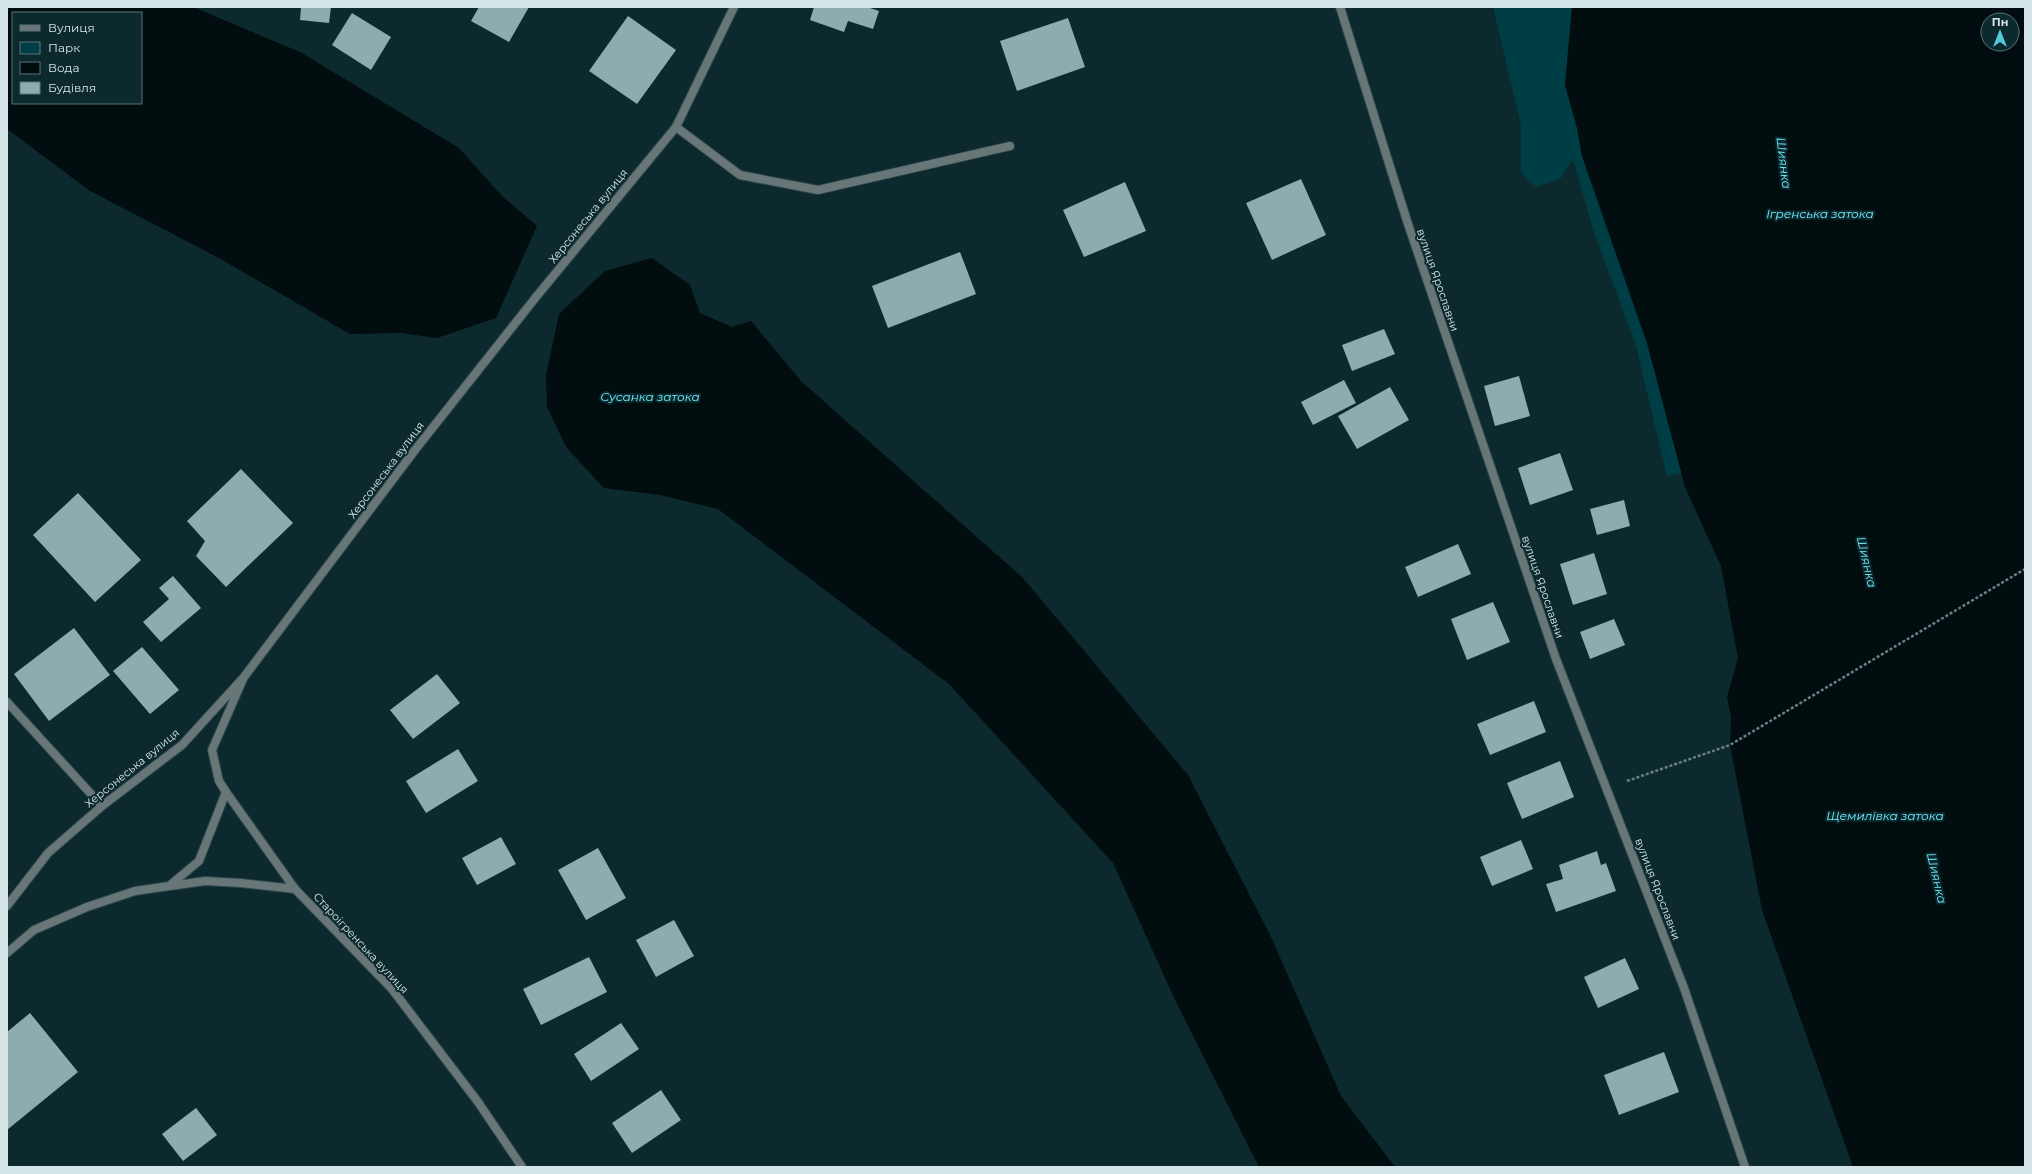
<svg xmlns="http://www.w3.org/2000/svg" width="2032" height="1174" viewBox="0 0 2032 1174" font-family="Montserrat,sans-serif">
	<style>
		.green { fill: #003e45 }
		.water { fill: #010d0f; fill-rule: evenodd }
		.building { fill: #8cacb0 }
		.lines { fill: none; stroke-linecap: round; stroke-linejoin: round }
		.service-casing { stroke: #2c484c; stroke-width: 10 }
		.minor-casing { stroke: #2c484c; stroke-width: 10 }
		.path { stroke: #698184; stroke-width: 2.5; stroke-dasharray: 3 2; stroke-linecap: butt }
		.service { stroke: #697678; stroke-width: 8 }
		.minor { stroke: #697678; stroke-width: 8 }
		.labels { text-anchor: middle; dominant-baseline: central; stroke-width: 4; stroke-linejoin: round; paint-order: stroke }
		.street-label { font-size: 11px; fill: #d4e4e7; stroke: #0c2a2e }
		.water-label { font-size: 12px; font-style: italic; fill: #72ebfb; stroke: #0c2a2e }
	</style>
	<rect width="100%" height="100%" fill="#0c2a2e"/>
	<!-- green -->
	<path class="green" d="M1493,7h79l-7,78 12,43 5,28 66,191 34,126 -15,3 -31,-130 -42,-114 -21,-73 -12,19 -25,9 -15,-14v-48z"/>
	<!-- water -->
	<path class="water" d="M7,7h186l107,45 159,96 42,47 36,31 -41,92 -59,20 -37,-5 -50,1 -131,-76 -129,-67 -83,-62zM13,13h128v90h-128z
		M1572,7h453v1160h-172l-91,-257 -32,-165 1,-28 -4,-20 11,-39 -17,-92 -36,-79 -38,-144 -65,-187 -5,-28 -12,-43zM1988,20h24v24h-24z
		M652,258l38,27 10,28 32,14 19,-6 51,61 221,196 165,197 83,162 70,159 54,71h-136l-83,-165 -63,-139 -164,-179 -231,-175 -58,-14 -56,-7 -38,-41 -19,-40 -1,-32 13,-61 46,-43z"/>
	<!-- building -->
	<path class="building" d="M301,7h30l-2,16 -29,-3z
		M479,7h50l-20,35 -38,-21z
		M814,7h53l12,4 -6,18 -25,-8 -4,11 -34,-12z
		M352,13l39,24 -20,33 -39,-25z
		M628,16l48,34 -39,54 -48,-33z
		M1068,18l17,49 -68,24 -17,-50z
		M1301,179l25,56 -54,25 -26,-57z
		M1125,182l21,49 -62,26 -21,-47z
		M960,252l16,42 -88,34 -16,-42z
		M1384,329l11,25 -43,17 -10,-26z
		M1519,376l11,40 -35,10 -11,-40z
		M1344,380l12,23 -43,22 -12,-23z
		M1390,387l19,33 -52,29 -19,-33z
		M1560,453l13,37 -43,15 -12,-37z
		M241,469l52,54 -67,64 -30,-31 9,-15 -18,-20z
		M78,493l63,67 -46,42 -62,-67z
		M1624,500l6,26 -33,9 -7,-26z
		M1458,544l13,30 -53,23 -13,-30z
		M1594,553l13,41 -34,11 -13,-41z
		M173,576l28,32 -40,34 -18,-20 26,-23 -10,-11z
		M1493,602l17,40 -43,18 -16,-41z
		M1614,619l11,26 -35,14 -10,-27z
		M74,628l36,47 -61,46 -35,-47z
		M142,647l37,43 -29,24 -37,-43z
		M437,674l23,29 -47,36 -23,-29z
		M1534,701l12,31 -56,23 -13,-31z
		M458,749l20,32 -52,32 -20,-32z
		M1560,761l14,36 -52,22 -15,-36z
		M501,837l15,27 -39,21 -15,-27z
		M1521,840l12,29 -41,17 -12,-29z
		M598,848l28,50 -40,22 -28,-50z
		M1597,851l4,14 5,-2 10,28 -60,21 -10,-28 17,-5 -4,-14z
		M674,920l20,36 -38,21 -20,-37z
		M589,957l18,35 -66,33 -18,-36z
		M1625,958l14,31 -41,19 -14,-31z
		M30,1013l48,59 -71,58v-98z
		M621,1023l18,26 -48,32 -17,-27z
		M1664,1052l15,40 -60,23 -15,-40z
		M661,1090l20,30 -49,33 -20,-30z
		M196,1108l21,27 -34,26 -21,-27z"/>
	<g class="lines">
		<!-- service casing -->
		<g class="service-casing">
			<path id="service" d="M676,127l64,48 78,15 192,-44
				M170,886l35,-5 36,2 54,6
				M7,953l27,-23 53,-23 48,-16 34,-5 30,-25 27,-69 -7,-11 -7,-31 31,-71"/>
		</g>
		<!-- minor casing -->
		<g class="minor-casing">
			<path id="minor" d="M1340,7l67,214 149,438 128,329 61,179
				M7,702l95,104
				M226,792l69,97 97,100 86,113 44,65
				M7,906l41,-53 54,-47 80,-61 62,-68 171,-227 121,-153 140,-170 58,-120"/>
		</g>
		<!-- path -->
		<path class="path" d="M1627,781l103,-36 295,-176"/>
		<!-- service -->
		<use href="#service" class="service"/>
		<!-- minor -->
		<use href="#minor" class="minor"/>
	</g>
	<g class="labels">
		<!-- street labels -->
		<g class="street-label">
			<text transform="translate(588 216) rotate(-51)">Херсонеська вулиця</text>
			<text transform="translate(1438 280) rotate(71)">вулиця Ярославни</text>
			<text transform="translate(386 470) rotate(-53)">Херсонеська вулиця</text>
			<text transform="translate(1543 587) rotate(71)">вулиця Ярославни</text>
			<text transform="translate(132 768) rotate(-39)">Херсонеська вулиця</text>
			<text transform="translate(1658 889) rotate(69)">вулиця Ярославни</text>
			<text transform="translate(361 943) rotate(47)">Староігренська вулиця</text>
		</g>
		<!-- water labels -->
		<g class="water-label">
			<text transform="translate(1784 163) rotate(83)">Шиянка</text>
			<text x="1820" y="213">Ігренська затока</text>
			<text x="650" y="396">Сусанка затока</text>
			<text transform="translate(1867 562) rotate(77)">Шиянка</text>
			<text x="1885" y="815">Щемилівка затока</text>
			<text transform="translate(1937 878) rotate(77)">Шиянка</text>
		</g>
	</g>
	<!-- border -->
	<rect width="2032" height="1174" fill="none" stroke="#d4e4e7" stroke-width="16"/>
	<!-- legend -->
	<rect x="12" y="12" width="130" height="92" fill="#0c2a2e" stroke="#5c7478"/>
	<rect x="20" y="25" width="20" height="6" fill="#697678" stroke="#5c7478"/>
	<text x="48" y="32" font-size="12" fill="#d4e4e7">Вулиця</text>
	<rect x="20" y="42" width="20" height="12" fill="#003e45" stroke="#5c7478"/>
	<text x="48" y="52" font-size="12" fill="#d4e4e7">Парк</text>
	<rect x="20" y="62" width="20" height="12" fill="#010d0f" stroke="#5c7478"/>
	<text x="48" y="72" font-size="12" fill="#d4e4e7">Вода</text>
	<rect x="20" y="82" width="20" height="12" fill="#8cacb0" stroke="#5c7478"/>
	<text x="48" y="92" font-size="12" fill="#d4e4e7">Будівля</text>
	<!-- north arrow -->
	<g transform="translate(2000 32)"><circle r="19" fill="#0c2a2e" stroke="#5c7478"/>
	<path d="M0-3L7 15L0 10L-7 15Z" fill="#53cbda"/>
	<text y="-6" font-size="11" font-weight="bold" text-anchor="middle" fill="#d4e4e7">Пн</text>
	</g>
</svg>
